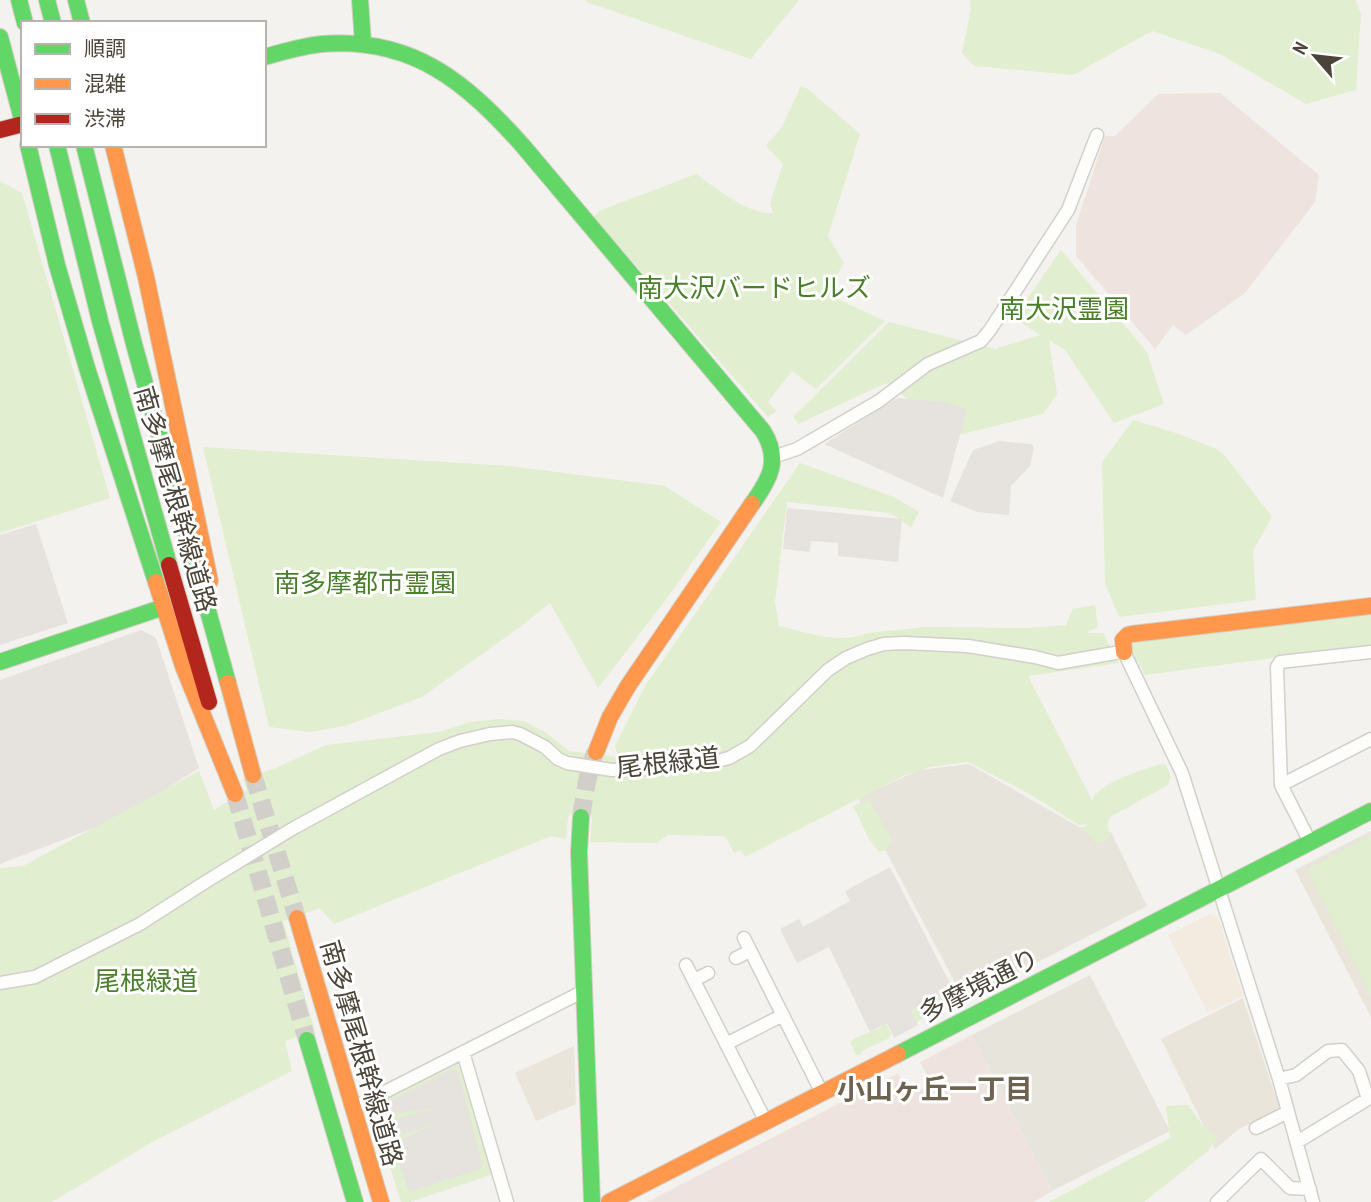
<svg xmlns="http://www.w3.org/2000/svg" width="1371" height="1202" viewBox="0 0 1371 1202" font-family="'PT Sans Narrow','Noto Sans JP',sans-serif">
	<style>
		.residential { fill: #e7e4dc }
		.commercial { fill: #f3ebdf }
		.industrial { fill: #e6e2de }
		.education { fill: #eae5da }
		.medical { fill: #eee3df }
		.green { fill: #e1eecf }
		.parking { fill: #e6e3df }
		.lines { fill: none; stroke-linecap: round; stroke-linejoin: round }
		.secondary-tunnel { stroke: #d2cfca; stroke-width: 18; stroke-dasharray: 18 9; stroke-linecap: butt }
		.street-casing { stroke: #d2d0cb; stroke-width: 15 }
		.fast-casing { stroke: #d3cfc5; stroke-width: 18 }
		.slow-casing { stroke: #d3cfc5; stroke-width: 18 }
		.jam-casing { stroke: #d3cfc5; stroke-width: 18 }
		.street { stroke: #fdfdfc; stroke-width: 12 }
		.fast { stroke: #63d668; stroke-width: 16 }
		.slow { stroke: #ff974d; stroke-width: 16 }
		.jam { stroke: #b3261e; stroke-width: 16 }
		.labels { text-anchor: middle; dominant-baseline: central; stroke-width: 6; stroke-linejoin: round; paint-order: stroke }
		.park-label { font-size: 26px; fill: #4a7f2a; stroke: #fff }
		.street-label { font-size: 26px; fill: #4b4439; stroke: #fff }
		.neighbourhood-label { font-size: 28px; font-weight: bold; fill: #6e6250; stroke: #fff }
	</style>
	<rect width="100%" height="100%" fill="#f4f2ee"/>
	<!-- residential -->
	<path class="residential" d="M969,764l110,63 32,5 36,74 -183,94 -106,-202 61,-28z
		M1090,975l80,156 -118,60 -80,-156z"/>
	<!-- commercial -->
	<path class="commercial" d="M1210,914l8,3 25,79 -35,17 -40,-78z"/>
	<!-- industrial -->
	<path class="industrial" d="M36,524l32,99 -68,22v-110z
		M141,630l15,8 43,130 -77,49 -122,47v-184z
		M454,1063l8,4 31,107 -84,28h-8l-28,-93 2,-5z"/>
	<!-- education -->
	<path class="education" d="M1371,831v186l-76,-147z
		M1243,998l36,109 -1,4 -39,18 -24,20 -54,-110z
		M574,1046l2,58 -40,17 -21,-48z"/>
	<!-- medical -->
	<path class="medical" d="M1220,93l99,82 -4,27 -70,91 -59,42 -13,-10 -18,24 -79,-93v-31l29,-89h10l43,-42z
		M972,1035l80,156 -18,11h-387l251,-129 12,22 21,-11 -11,-22z"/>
	<!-- green -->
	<path class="green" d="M586,0h213l-48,59 -164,-57z
		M970,0h385l6,13 -5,77 -50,14 -86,-50 -68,-23 -79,44 -99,-9 -12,-13 9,-44z
		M801,86l7,3 52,45 -32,102 16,27 -15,26 4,8 52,24 -69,68 -24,-18 -24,31 8,9 -8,6 -174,-200 5,-6 97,-37c19,13 52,41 77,39l-3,-10 13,-39 -17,-18 16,-19z
		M0,181l22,12 88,305 -110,35z
		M1061,250l86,102 17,52 -50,19 -49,-73 -16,-10 8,54 -14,20 -85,21 -72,-52 -88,41 -5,-7 96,-95 106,27 45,-14 -26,-17z
		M1133,420l43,13 41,16 10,9 45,59 -19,34 3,49 -137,17 -14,-34 -3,-121z
		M203,447l307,19 155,20 56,36 -56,79 -67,87 -48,-85 -30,24 -98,70 -77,29 -35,6 -41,-5z
		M800,463l94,34 25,15 -8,15 -21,-14 -103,-11 -12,100 4,24c27,6 61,19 88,7l59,-6 101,1 39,-3 7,-16 22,-4 3,22 -12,6h17l16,30 -91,13 65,126v-5c16,-18 45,-25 67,-33l6,1 5,12 -3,8 -58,32 -3,7 4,12 -11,6h-6l-12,-14 6,-4 -9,1 -53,-33 -58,-30 -38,5 -25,8 -160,82 -5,-7 -6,3 -8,-16 -7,-1 -51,-1 -11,8 -67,-1 2,-24 -4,-7 -13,-1 -7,7 -2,22 -15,-3 -217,88 -14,-16 -37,13 32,110 -30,10 7,30 -138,70 -102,61h-52v-334l23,-2 176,-95 15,39 33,-20 -4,-11 33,-11 50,-23 113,-13 30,-10 30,-3 25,2 21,11 24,19 49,6 -3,-11 30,-60z
		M1371,610v35l-226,30 -7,-14 -3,1 -8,-14 5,-9z
		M869,799l23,41 -7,10 -6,2 -10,-13 -16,-33z
		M1371,836v159l-64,-126z
		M944,982h8l5,11 2,8c-14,10 -31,14 -46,23l-4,-11z
		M877,1017l8,4 6,12 -1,5 -28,13 -1,4h-5l-6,-13 5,-4 26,-10z
		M454,1063l8,4 31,107 -84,28h-8l-18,-62 59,-18 -50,21 17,49 74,-24 -25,-97 -7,-2 -62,33 4,12 46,-7 -61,17 -5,-15 2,-5z
		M1188,1105l16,22 13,9 -9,15 -64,51h-95l121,-64 -4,-32z"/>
	<!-- parking -->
	<path class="parking" d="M897,398l48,4 22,7 -24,89 -119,-54z
		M999,441l32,3 3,3 -4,19 -19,20 -2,29 -32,-3 -27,-11 23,-51z
		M787,508l115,11 -4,43 -60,-6v-13l-27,-2 -1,11 -27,-3z
		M890,867l63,122 -42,22 7,14 -24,13 -7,-15 -17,9 -41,-85 -32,16 -17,-34 19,-10 4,8 47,-26 -5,-10z"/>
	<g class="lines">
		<!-- secondary-tunnel -->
		<path class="secondary-tunnel" d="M253,775l44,143
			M235,794l72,246
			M581,817l6,-36 8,-29"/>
		<!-- street casing -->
		<g class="street-casing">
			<path id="street" d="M773,457l24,-8 82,-48 49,-37 53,-23 9,-11 78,-120 29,-75
				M1124,652l58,121 97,306 34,123
				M1281,785l90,-46
				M1310,842l-29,-57 -4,-118 3,-5 91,-10
				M744,938l78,155
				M736,958l14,-7
				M686,965l80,157
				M694,980l14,-7
				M0,983l35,-6 105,-53 67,-43 85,-52 121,-66 26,-14 21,-8 30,-7 22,-2 8,2 25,13 13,12 9,4 45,7h23l75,-7 19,-5 21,-12 78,-76 18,-12 21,-9 17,-5 20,-1 64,3 67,11 23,6 57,-10
				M726,1044l57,-29
				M463,1052l44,150
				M1279,1079l17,-4 32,-24 14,-1 17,21 9,28
				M353,1108l231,-117
				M1256,1128l32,-16
				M1297,1142l74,-45
				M1217,1202l44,-43 29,29 20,1"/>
		</g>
		<!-- fast casing -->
		<g class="fast-casing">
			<path id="fast" d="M19,0l6,23
				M47,0l6,23
				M76,0l6,23
				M360,0l3,43
				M0,37l23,86
				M264,57c19,-5 38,-11 58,-13 91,-7 144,38 201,102l240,285c18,29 7,48 -11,73
				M28,145l29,120 30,103 69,214
				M57,145l43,176 69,244
				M84,145l50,199 94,339
				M0,662l164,-55
				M581,817l-2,35 13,350
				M307,1040l48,162
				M898,1054l473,-243"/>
		</g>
		<!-- slow casing -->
		<g class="slow-casing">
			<path id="slow" d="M113,145l33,132 64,304
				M156,582l27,84 52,128
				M1124,652l-1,-12 5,-5 4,-1 239,-28
				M228,683l25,92
				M596,752l14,-35 18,-31 124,-182
				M297,918l84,284
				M609,1202l289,-148"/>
		</g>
		<!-- jam casing -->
		<g class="jam-casing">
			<path id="jam" d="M0,130l23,-6
				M169,565l40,137"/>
		</g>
		<!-- street -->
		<use href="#street" class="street"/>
		<!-- fast -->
		<use href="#fast" class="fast"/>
		<!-- slow -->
		<use href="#slow" class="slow"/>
		<!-- jam -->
		<use href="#jam" class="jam"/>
	</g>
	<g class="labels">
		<!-- park labels -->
		<g class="park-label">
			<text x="754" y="287">南大沢バードヒルズ</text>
			<text x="1064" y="308">南大沢霊園</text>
			<text x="365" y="582">南多摩都市霊園</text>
			<text x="146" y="980">尾根緑道</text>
		</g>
		<!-- street labels -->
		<g class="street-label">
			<text transform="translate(176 499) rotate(74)">南多摩尾根幹線道路</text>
			<text transform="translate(668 762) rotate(-6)">尾根緑道</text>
			<text transform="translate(979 985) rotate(-27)">多摩境通り</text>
			<text transform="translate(362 1053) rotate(74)">南多摩尾根幹線道路</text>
		</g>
		<!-- neighbourhood labels -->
		<g class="neighbourhood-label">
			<text x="935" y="1088">小山ヶ丘一丁目</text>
		</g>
	</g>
	<!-- legend -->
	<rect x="21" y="21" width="245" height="126" fill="#ffffff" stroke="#b7b4b0" stroke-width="2"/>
	<rect x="35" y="44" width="35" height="10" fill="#63d668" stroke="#b7b4b0" stroke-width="2"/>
	<text x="84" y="56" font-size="21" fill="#4b4439">順調</text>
	<rect x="35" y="79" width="35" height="10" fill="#ff974d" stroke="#b7b4b0" stroke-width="2"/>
	<text x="84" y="91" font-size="21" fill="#4b4439">混雑</text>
	<rect x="35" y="114" width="35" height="10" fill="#b3261e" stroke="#b7b4b0" stroke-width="2"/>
	<text x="84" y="126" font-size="21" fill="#4b4439">渋滞</text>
	<!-- north arrow -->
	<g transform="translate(1315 56) rotate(298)" stroke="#ffffff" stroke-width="5" paint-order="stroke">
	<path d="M0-5L12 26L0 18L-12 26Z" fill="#4b4439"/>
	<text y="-10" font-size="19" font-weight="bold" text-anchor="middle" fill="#4b4439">N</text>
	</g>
</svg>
